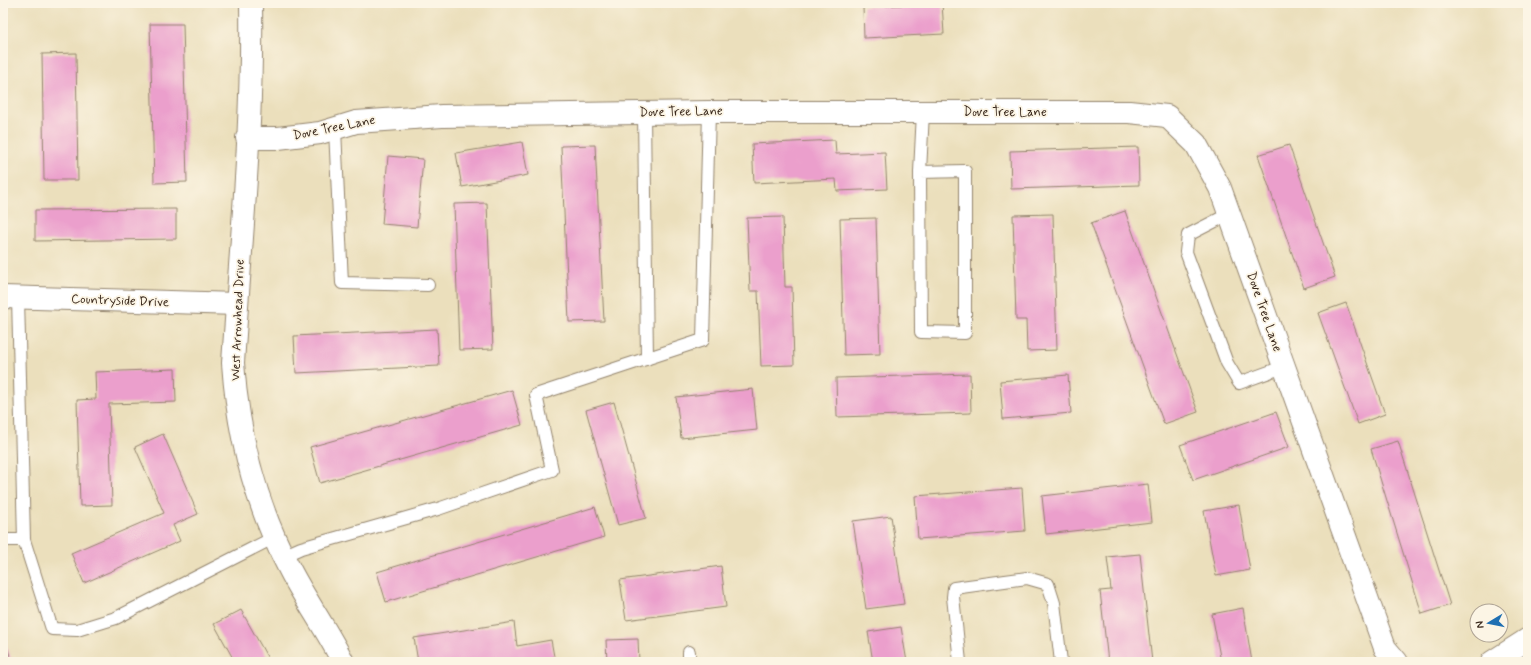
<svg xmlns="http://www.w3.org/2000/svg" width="1531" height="665" viewBox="0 0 1531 665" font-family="Mynerve,sans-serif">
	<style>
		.building { fill: #eb9fcc }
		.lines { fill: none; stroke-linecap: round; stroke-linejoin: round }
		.lane-casing { stroke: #93846d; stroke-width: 14 }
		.street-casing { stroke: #93846d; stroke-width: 24 }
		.lane { stroke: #fff; stroke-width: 12 }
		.street { stroke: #fff; stroke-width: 22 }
		.labels { text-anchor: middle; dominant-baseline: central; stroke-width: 3.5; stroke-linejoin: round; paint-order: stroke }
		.street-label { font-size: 13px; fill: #3b2a1e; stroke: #fcf5e5 }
	</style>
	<rect width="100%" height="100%" fill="#fcf5e5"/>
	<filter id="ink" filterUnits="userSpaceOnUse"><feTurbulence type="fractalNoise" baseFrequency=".025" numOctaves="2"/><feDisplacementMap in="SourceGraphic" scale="8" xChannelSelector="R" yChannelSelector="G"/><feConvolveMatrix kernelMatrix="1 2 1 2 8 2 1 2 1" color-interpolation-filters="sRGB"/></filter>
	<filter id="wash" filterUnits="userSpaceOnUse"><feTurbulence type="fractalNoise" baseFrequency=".012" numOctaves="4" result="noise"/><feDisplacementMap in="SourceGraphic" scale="16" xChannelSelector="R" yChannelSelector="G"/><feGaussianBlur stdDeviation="0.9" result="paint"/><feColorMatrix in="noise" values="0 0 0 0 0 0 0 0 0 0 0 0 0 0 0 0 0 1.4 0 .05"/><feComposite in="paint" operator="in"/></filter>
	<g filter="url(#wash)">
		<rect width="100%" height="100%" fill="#ebdfbc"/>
		<g id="blocks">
			<!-- building -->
			<path class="building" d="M942,3l2,31 -80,4 -1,-31z
				M150,24h33l4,158 -33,1z
				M76,53l2,127h-34l-2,-126z
				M835,140l1,14 49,-2 2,37 -50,2 -1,-12 -82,4 -2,-39z
				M522,142l6,33 -66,12 -6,-34z
				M595,145l9,176 -35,1 -8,-176z
				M1289,145l46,132 -31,11 -46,-133z
				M1138,147l1,38 -128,4 -1,-38z
				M388,156l35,3 -6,68 -35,-3z
				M487,203l6,146 -34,1 -5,-146z
				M176,209v30l-141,2v-31z
				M1125,211l73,201 -34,12 -73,-201z
				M1053,214l4,136 -30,1 -1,-31h-10l-3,-105z
				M783,217l2,70h7l2,78 -33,1 -3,-75h-8l-3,-73z
				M876,218l4,136 -36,1 -4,-136z
				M1346,303l39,111 -27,10 -40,-111z
				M437,329l2,37 -143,7 -2,-37z
				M175,369l1,33 -67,2 3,101 -32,1 -3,-106 19,-1 -1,-27z
				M970,374l1,39 -134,4 -1,-39z
				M1068,375l3,38 -68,6 -3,-38z
				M753,389l4,41 -76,8 -5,-41z
				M512,390l10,35 -202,58 -10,-36z
				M614,402l32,116 -28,7 -32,-115z
				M1276,412l13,35 -96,33 -13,-35z
				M163,434l35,80 -25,11 7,16 -96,42 -13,-30 93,-40 -29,-66z
				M1398,441l52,164 -28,9 -51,-165z
				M1148,484l4,38 -106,12 -4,-38z
				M1022,488l3,43 -107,8 -3,-43z
				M1239,505l11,65 -34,6 -12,-65z
				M595,507l9,30 -218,65 -9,-30z
				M891,516l13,88 -38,5 -13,-88z
				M1140,554l12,108h-44l-8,-71 11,-1 -4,-33z
				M721,566l5,41 -100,13 -6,-40z
				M1243,608l9,54h-31l-9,-48z
				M241,610l29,52h-35l-21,-38z
				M514,622l3,24 34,-6 4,22h-137l-4,-24z
				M901,627l6,35h-34l-5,-30z
				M3,635l9,27h-9z
				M638,639l1,23h-32l-1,-22z"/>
		</g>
	</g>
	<g filter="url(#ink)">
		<use href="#blocks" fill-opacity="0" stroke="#93846d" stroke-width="1"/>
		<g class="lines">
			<!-- lane casing -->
			<g class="lane-casing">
				<path id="lane" d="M644,113l3,246
					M335,129l7,154 86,2
					M920,172l45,-1v162l-44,-1 -1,-160 3,-60
					M1229,214l-41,21 -2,17 41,111 12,20 44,-16
					M18,298l6,242 28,89 25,1 39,-12 159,-81
					M3,540h21
					M283,556l18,-8 137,-39 114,-39 -16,-75 167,-55 6,-228
					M689,652v10
					M960,662l-7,-65 1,-9 73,-10 21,6 6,19 7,59"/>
			</g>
			<!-- street casing -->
			<g class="street-casing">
				<path id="street" d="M251,3c2,120 -10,240 -18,360 5,72 23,143 57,207 16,31 37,60 53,92
					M247,138h31l42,-5 36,-11 86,-6 267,-4h420l38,4 29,28 24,44 165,460 12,14
					M3,297l234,7
					M1492,662l36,-23"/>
			</g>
			<!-- lane -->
			<use href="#lane" class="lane"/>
			<!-- street -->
			<use href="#street" class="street"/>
		</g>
	</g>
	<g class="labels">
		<!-- street labels -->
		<g class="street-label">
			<text transform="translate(681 112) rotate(-1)">Dove Tree Lane</text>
			<text x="1005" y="112">Dove Tree Lane</text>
			<text transform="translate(334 128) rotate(-11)">Dove Tree Lane</text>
			<text transform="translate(120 301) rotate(2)">Countryside Drive</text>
			<text transform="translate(1264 312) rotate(71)">Dove Tree Lane</text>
			<text transform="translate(238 320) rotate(-88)">West Arrowhead Drive</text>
		</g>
	</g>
	<!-- margin -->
	<rect width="1531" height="665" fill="none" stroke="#fcf5e5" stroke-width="16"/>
	<!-- north arrow -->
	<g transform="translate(1489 623) rotate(260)"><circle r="19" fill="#fcf5e5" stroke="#afa495"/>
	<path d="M0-3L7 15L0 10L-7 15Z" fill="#1f6fb2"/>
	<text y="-6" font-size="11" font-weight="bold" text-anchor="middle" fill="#3b2a1e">N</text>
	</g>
</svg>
